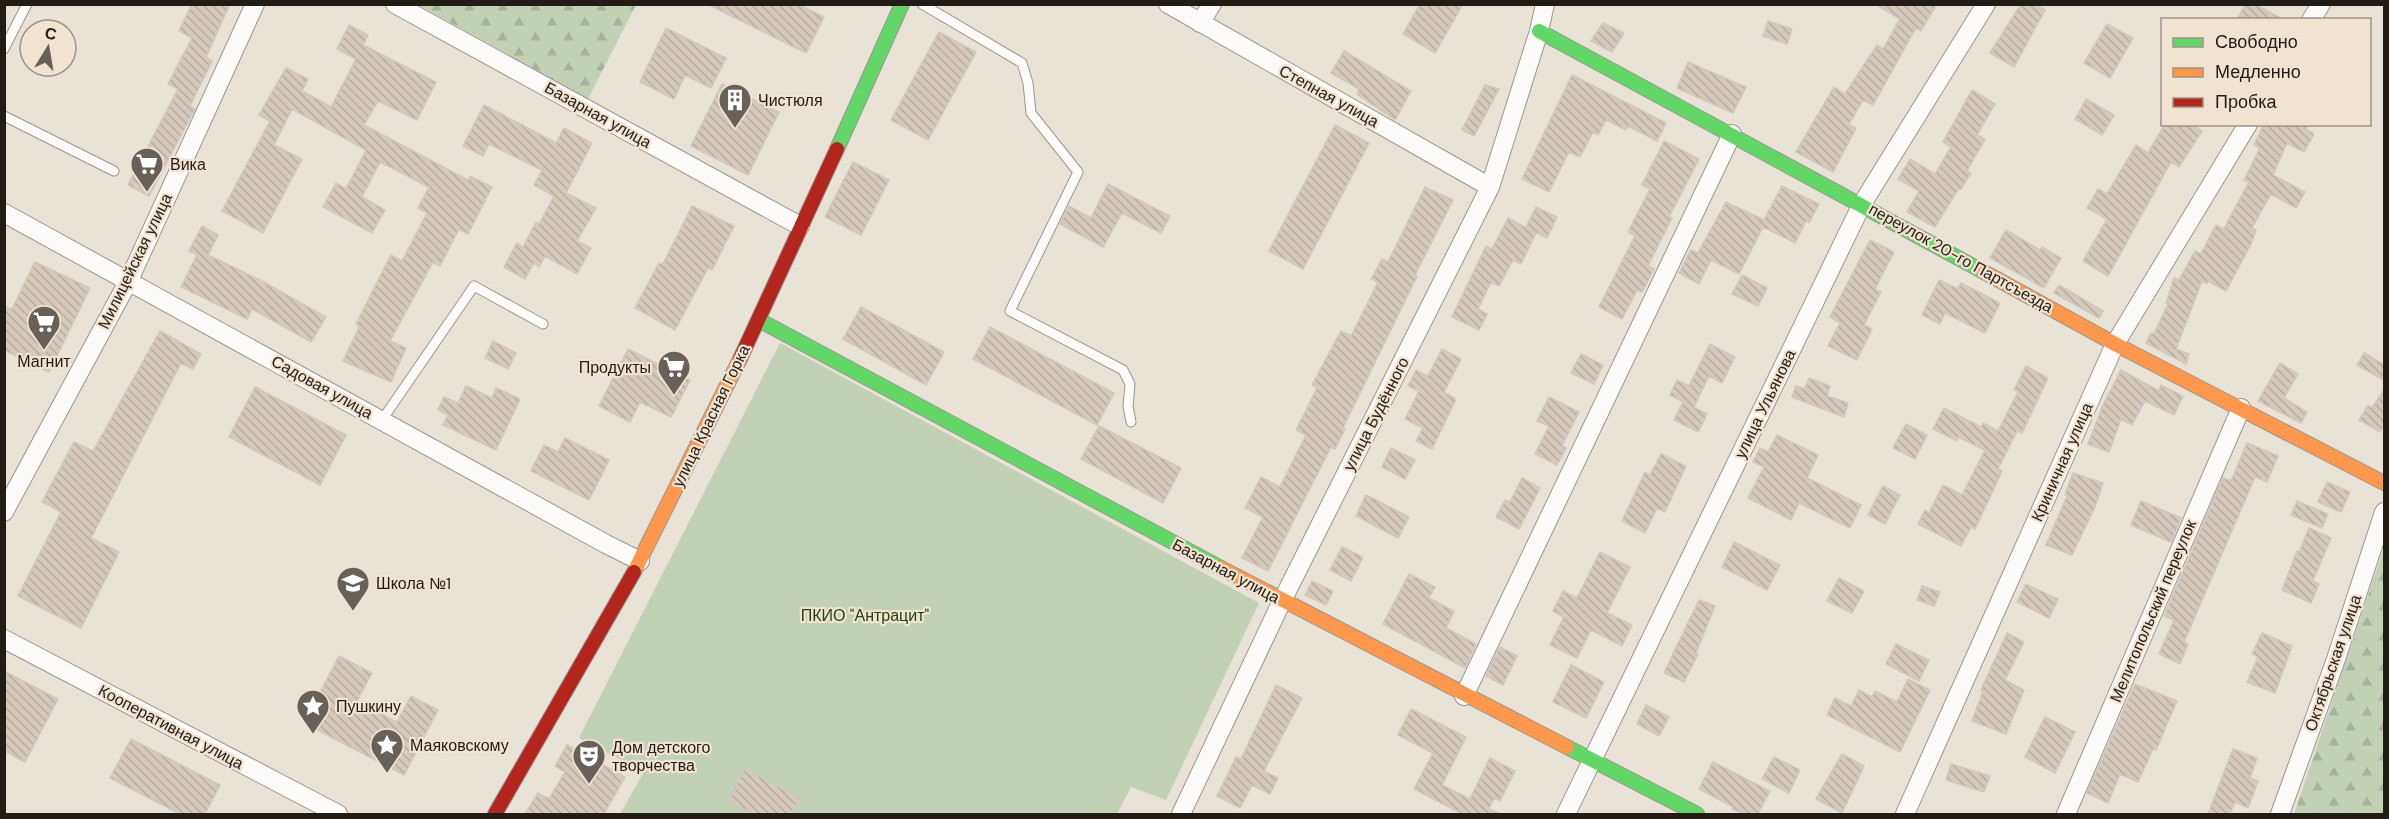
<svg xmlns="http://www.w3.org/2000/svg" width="2389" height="819" viewBox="0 0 2389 819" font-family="'DM Sans',sans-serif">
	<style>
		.forest { fill: url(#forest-firs) }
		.green { fill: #c2d0b4 }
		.building { fill: url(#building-back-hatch); stroke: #cec8c0; stroke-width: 1.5 }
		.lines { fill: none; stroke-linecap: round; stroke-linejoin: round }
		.lane-casing { stroke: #9b968e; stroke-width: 11 }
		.street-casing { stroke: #9b968e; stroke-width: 20 }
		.fast-casing { stroke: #9b968e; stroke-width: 16 }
		.slow-casing { stroke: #9b968e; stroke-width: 16 }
		.jam-casing { stroke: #9b968e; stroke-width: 16 }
		.lane { stroke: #fcfbf9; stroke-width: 9 }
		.street { stroke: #fcfbf9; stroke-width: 18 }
		.fast { stroke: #63d668; stroke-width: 14 }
		.slow { stroke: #ff974d; stroke-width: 14 }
		.jam { stroke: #b3261e; stroke-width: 14 }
		.labels { text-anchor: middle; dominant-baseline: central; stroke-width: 4.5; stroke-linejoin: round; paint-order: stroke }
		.street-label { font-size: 16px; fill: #211c15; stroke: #f0e3cf }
		.poi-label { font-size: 16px; fill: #211c15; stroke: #f0e3cf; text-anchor: start }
		.park-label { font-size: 16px; fill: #20440d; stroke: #f0e3cf }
	</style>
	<defs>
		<pattern id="forest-firs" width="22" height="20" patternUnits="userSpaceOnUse" patternTransform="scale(1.5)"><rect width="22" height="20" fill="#c2d0b4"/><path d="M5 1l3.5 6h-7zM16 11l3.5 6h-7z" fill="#a6b29a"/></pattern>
		<pattern id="building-back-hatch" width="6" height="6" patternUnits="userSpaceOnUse" patternTransform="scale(1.5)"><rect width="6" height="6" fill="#d4c9ba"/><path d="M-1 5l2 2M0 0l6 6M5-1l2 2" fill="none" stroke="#b6ac9f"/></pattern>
	</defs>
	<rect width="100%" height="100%" fill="#e8e2d7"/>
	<!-- forest -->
	<path class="forest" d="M419,5h217l-48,94z
		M2384,548v266h-90z"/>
	<!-- green -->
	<path class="green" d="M780,343l479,260 -93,197 -35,-13 -14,27h-497l24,-42 -65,-34z"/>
	<!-- building -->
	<path class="building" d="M192,4h38l-24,53 6,4 -22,45 5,3 -46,87 -21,-11 50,-96 -10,-5 24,-46 -13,-7z
		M707,4h91l26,13 -18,36z
		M1420,4h43l-28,49 -32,-19z
		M1875,4h62l-16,27 -5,-3 -43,77 -10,-5 -14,24 7,4 -23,44 -37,-20 38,-65 11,7 32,-49 6,4 17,-30z
		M2021,4h14l10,6 -31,57 -24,-14z
		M2245,4h10l29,16h-47z
		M1768,21l24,8 -5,15 -24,-8z
		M1603,23l21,10 -12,19 -21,-11z
		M2107,24l26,14 -23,40 -26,-15z
		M349,25l19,10 -5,10 73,37 -19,38 -39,-19 -14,24 104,55 2,-4 22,11 -24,47 -9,-5 -19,37 -7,-4 -43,79 16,7 -15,34 -48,-21 16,-34 -3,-3 35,-69 11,6 25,-48 -9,-5 11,-21 -49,-25 -18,35 23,13 -13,23 -49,-26 13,-24 10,6 20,-39 -74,-41 -18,36 28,14 -39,74 -41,-22 48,-90 -11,-6 27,-47 22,11 -6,12 29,16 25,-48 -19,-10z
		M666,28l60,30 -15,30 -26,-13 -11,24 -34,-17z
		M939,32l37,20 -48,88 -37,-20z
		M1344,51l67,40 -16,29 -38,-26 2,-5 -28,-16z
		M1688,62l58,25 -13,26 -56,-25z
		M1572,75l94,48 -9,18 -29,-15 -2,4 -20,-10 -8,15 -5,-3 -13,25 -11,-5 -20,40 -27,-13z
		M722,84l57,28 -31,63 -57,-29z
		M1485,85l14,4 -25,47 -12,-6z
		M1972,90l23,14 -18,31 8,4 -18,32 4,2 -10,16 -2,-1 -24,39 -28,-15 12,-21 -21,-12 12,-20 25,15 16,-27 -8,-5z
		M2086,99l28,16 -12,20 -27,-16z
		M484,105l72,38 8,-15 28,15 -26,50 30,15 -19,33 14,7 -14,26 -32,-18 -6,11 -5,-4 -9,16 -21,-12 13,-24 6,4 13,-25 3,2 15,-28 -20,-11 8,-15 -53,-26 -6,12 -20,-10z
		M2165,124h25l12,7 -23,36 -8,-5 -63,114 -25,-15 24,-42 -20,-11 11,-19 9,5 29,-49 12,8z
		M2264,124h44l-2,5 8,5 -10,18 -17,-9 -14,32 32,17 -9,16 -25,-14 -19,34 4,2 -5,14 -25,47 -18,-10 -1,3 -5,-3 -26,68 13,5 -3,10 -40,-21 5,-10 3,1 14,-30 -2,-1 8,-25 5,2 16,-29 6,3 15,-29 8,4 6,-12 19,-35 -5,-2 16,-32 -6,-3z
		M1335,125l34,18 -66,126 -34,-18z
		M1664,141l35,18 -30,58 3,1 -24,48 6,3 -12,23 -5,-2 -15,29 -23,-12 36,-71 -7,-4 22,-43 -8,-4z
		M853,162l36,18 -28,55 -36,-18z
		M1108,184l62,32 -9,17 -39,-20 -19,34 -43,-23 9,-18 22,12z
		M1782,186l37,18 -10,19 -3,-2 -11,22 -32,-16 -24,47 -28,-14 -12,24 -20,-11 12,-23 7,3 28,-51 38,18z
		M1425,187l28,13 -38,75 2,1 -74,152 2,1 -10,20 -4,-2 -63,124 -26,-13 21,-41 -18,-9 16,-31 19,10 26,-52 -10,-5 21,-42 -5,-3 29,-54 10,5 27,-54 -7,-3 11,-20 6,3z
		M692,206l42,20 -22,44 -4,-2 -33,62 -40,-22 24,-45 4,1z
		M1536,207l21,10 -10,21 -21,-11z
		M1508,218l28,15 -15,31 -8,-4 -14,26 -8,-4 -13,27 9,5 -8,16 -27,-13 34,-71 6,3z
		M202,226l16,9 -10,20 52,25 66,37 -15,25 -59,-33 -5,10 -66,-32 16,-32 -8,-4z
		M2006,230l34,20 2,-3 19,11 -17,30 -54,-30z
		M1870,240l24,12 -19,37 6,3 -17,33 8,4 -15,31 -29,-14 12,-23 -10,-6z
		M35,262l55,26 -41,84 -45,-22v-44l8,3z
		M1742,275l25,13 -9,18 -26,-12z
		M1939,280l19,9 3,-6 39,20 -15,30 -40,-20 -5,11 -18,-9z
		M2059,285l44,26 -4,7 -45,-25z
		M861,307l83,45 -18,33 -83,-46z
		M990,327l124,66 -17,32 -124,-66z
		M160,331l41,23 -8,15 -12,-6 -90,175 28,14 -38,76 -63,-32 43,-84 -19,-10 32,-60 19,9z
		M493,341l23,12 -8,16 -23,-11z
		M1710,344l25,13 -13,26 -13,-7 -15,31 13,7 -9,18 -24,-12 9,-18 -13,-7 7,-15 12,6z
		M628,349l62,31 -19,37 -31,-15 -10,20 -31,-16z
		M1442,349l19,10 -17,33 12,7 -24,50 -16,-8 7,-13 -18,-9 14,-28 -11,-5 8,-16 12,6z
		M2364,353l21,12v16l-28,-16z
		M1581,354l22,11 -9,19 -23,-11z
		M2280,363l18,11 -14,24 23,14 -6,11 -43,-22z
		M2026,366l22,12 -26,55 -5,-2 -19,38 4,2 -27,58 -4,-2 -10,19 -43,-22 7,-14 4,3 14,-28 19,10 23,-45 -27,-13 -1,4 -24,-12 11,-21 37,19 2,-4 15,8 20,-39 -4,-2z
		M2121,370l38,21 2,-6 22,11 -9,19 -29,-14 -13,24 -11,-6 -12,33 -21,-8 15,-39z
		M1809,378l21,8 -3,10 21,7 -4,14 -52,-20 4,-11 9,3z
		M466,386l26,12 4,-10 24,11 -24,51 -53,-25 5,-10 -10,-5 6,-13 14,6z
		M255,387l91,48 -26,50 -91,-48z
		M2385,388v36l-5,8 -21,-12 9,-15 4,3z
		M1549,397l30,15 -17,34 4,2 -9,17 -22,-11 14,-28 -12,-5z
		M1906,424l21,11 -12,24 -22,-11z
		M1099,426l82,42 -18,35 -82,-44z
		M1777,435l41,20 -11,23 54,27 -11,23 -51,-25 -8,17 -43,-22 16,-31 -11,-5 7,-14 8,4z
		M565,438l44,22 -20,40 -58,-29 13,-26 14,7z
		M2247,443l31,13 -11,26 -12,-5 -71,165 4,2 -8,20 -21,-10 15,-34 -10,-4 59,-138 8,3z
		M1391,448l24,12 -10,19 -23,-12z
		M1661,454l25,12 -21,46 -8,-4 -12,25 -23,-12 23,-49 5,3z
		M2073,473l30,10 -8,24 -23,48 -26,-10 21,-49 -2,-1z
		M1522,478l18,10 -21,41 -23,-12 9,-17 5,2z
		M2327,482l23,10 -9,20 -23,-10z
		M1883,486l17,9 -15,29 -17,-9z
		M1366,495l43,22 -11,21 -42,-22z
		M2141,501l40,17 -10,24 -40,-17z
		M2297,501l31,13 -6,14 -31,-13z
		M2309,528l22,10 -18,43 6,3 -8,19 -29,-13 15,-39 2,1z
		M1734,542l46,23 -13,25 -45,-23z
		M1342,547l21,10 -12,24 -21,-11z
		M1600,552l30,15 -23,46 25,12 -10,21 -31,-16 -14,28 -27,-13 14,-28 -11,-6 10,-20 14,7z
		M1409,574l26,13 -6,11 25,13 -8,17 30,16 -11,24 -82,-44z
		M1839,578l25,13 -12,22 -25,-12z
		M1312,581l21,10 -7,14 -21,-10z
		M2026,584l32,15 -9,19 -32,-16z
		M1922,586l18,6 -6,14 -17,-6z
		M1699,600l16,6 -19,47 2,1 -14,28 -20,-9z
		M2007,633l17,9 -19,38 19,10 -18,44 -34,-13 11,-30 -2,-1z
		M2262,633l30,13 -17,47 -28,-11 11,-25 -6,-3z
		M1896,644l33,16 -10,21 -33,-17z
		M1500,647l17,9 -14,29 -17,-9z
		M339,656l33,17 -15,28 40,21 14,-26 27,14 -34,65 -100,-52z
		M1571,665l33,17 -18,36 -33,-16z
		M4,671l54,28 -33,63 -21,-11z
		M1908,679l22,11 -30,62 -73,-37 8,-17 16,8 8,-16 13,7 3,-6 22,11z
		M2135,684l42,17 -21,49 -3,-1 -15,33 -18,-8 -12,29 -21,-10z
		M1276,685l26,13 -38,73 14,7 -8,16 -18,-9 -12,23 -23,-12 19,-39 5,2z
		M1646,705l23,12 -10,19 -22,-12z
		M1411,709l55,28 -24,48 28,14 20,-41 25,13 -15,30 -6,-3 -5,11 12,5h-39l-48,-25 19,-36 -35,-18z
		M2045,717l30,15 -20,41 -30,-16z
		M131,739l89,46 -15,29h-25l-70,-36z
		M567,745l58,32 -21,37h-79l13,-21 11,6 16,-27 -10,-6z
		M2233,749l24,9 -7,20 8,3 -10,27 -13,-6 -5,12h-22z
		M1842,754l22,12 -22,47 -26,-14z
		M1774,757l26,13 -11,23 -27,-14z
		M1713,762l57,29 -12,23h-15l-11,-5 1,-2 -34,-18z
		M1951,764l39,12 -6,16 -38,-12z
		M745,769l55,29 -9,16h-38l-25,-13z"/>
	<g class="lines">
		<!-- lane casing -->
		<g class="lane-casing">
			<path id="lane" d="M922,4l100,59 6,20 3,30 47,59 -68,139 113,59 7,14 -2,22 3,16
				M4,49l23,-45
				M4,116l110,55
				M382,420l92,-134 69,38"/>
		</g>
		<!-- street casing -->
		<g class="street-casing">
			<path id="street" d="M395,4l405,222
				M1168,4l322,183
				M2311,20l10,-16
				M1200,23l12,-19
				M4,213l602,331 34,17
				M4,512l125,-232 126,-276
				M4,639l334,175
				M1464,696l268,-562
				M1181,814l101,-213 208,-414 49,-156 6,-27
				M1566,814l296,-610 124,-200
				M1905,814l210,-470 133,-220
				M2066,814l175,-406
				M2280,814l55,-152 49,-150"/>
		</g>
		<!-- fast casing -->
		<g class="fast-casing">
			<path id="fast" d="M1539,31l445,241
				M837,149l65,-145
				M759,320l462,248
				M1567,747l130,67"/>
		</g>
		<!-- slow casing -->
		<g class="slow-casing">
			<path id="slow" d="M1984,272l131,72 269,139
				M1221,568l346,179
				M634,572l106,-213"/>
		</g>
		<!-- jam casing -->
		<g class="jam-casing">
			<path id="jam" d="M740,359l97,-210
				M495,814l139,-242"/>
		</g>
		<!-- lane -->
		<use href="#lane" class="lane"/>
		<!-- street -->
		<use href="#street" class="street"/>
		<!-- fast -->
		<use href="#fast" class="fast"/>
		<!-- slow -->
		<use href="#slow" class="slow"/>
		<!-- jam -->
		<use href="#jam" class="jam"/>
	</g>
	<!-- icons -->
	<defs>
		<g id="building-pin" transform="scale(1.725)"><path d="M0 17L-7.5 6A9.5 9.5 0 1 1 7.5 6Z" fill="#676159" stroke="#f0e3cf"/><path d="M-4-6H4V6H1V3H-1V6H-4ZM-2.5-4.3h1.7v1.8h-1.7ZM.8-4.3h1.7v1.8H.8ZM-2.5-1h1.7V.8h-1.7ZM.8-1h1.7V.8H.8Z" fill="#fff"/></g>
		<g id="supermarket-pin" transform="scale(1.725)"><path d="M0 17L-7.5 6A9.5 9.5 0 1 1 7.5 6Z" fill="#676159" stroke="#f0e3cf"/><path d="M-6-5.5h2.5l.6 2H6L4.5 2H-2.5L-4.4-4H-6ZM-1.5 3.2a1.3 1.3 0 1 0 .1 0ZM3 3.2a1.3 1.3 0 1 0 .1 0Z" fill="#fff"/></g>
		<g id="school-pin" transform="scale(1.725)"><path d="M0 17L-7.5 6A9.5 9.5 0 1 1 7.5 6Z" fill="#676159" stroke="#f0e3cf"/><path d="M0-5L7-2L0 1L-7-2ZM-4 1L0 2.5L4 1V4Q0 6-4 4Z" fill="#fff"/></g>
		<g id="sight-pin" transform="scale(1.725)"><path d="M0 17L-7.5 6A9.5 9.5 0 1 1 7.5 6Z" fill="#676159" stroke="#f0e3cf"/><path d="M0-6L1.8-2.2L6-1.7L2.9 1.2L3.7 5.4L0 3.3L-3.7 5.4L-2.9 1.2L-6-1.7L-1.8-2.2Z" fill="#fff"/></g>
		<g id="theatre-pin" transform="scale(1.725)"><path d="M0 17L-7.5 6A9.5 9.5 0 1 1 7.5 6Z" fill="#676159" stroke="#f0e3cf"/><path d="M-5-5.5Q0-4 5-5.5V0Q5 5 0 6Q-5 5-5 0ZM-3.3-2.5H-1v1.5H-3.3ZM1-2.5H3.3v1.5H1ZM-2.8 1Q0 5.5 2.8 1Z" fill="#fff"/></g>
	</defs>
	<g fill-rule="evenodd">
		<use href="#building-pin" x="735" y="100"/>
		<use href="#supermarket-pin" x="147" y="164"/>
		<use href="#supermarket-pin" x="44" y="322"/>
		<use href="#supermarket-pin" x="674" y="367"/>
		<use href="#school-pin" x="353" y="583"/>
		<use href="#sight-pin" x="313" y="706"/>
		<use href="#sight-pin" x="387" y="745"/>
		<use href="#theatre-pin" x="589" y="756"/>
	</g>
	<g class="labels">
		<!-- street labels -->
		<g class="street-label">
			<text transform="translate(1329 96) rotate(29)">Степная улица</text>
			<text transform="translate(598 115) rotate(29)">Базарная улица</text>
			<text transform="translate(1961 258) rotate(29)">переулок 20-го Партсъезда</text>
			<text transform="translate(135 261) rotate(-64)">Милицейская улица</text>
			<text transform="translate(322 387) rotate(29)">Садовая улица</text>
			<text transform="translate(1765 404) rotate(-64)">улица Ульянова</text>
			<text transform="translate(1376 414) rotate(-63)">улица Будённого</text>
			<text transform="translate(711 416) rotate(-64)">улица Красная Горка</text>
			<text transform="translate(2062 462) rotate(-66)">Криничная улица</text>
			<text transform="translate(1226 571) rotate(28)">Базарная улица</text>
			<text transform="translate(2153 611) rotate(-67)">Мелитопольский переулок</text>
			<text transform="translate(2333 663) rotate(-71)">Октябрьская улица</text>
			<text transform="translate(171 727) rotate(28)">Кооперативная улица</text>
		</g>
		<!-- poi labels -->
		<g class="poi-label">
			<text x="758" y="100">Чистюля</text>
			<text x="170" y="164">Вика</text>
			<text x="44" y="361" text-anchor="middle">Магнит</text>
			<text x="651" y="367" text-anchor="end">Продукты</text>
			<text x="376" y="583">Школа №1</text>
			<text x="336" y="706">Пушкину</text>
			<text x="410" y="745">Маяковскому</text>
			<text x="612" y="747">Дом детского<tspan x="612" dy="18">творчества</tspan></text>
		</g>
		<!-- park labels -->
		<g class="park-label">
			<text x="865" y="615">ПКИО "Антрацит"</text>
		</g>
	</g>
	<!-- border -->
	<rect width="2389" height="819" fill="none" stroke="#211c15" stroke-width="12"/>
	<!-- legend -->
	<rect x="2161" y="18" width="210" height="108" fill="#f0e3cf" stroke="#9d9385" stroke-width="1.5"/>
	<rect x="2173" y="38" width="30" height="9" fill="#63d668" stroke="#9d9385" stroke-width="1.5"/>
	<text x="2215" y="48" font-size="18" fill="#211c15">Свободно</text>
	<rect x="2173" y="68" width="30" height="9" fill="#ff974d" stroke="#9d9385" stroke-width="1.5"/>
	<text x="2215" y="78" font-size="18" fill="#211c15">Медленно</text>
	<rect x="2173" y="98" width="30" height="9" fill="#b3261e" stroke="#9d9385" stroke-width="1.5"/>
	<text x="2215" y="108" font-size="18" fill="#211c15">Пробка</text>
	<!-- north arrow -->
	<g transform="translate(48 48) rotate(11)"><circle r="28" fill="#f0e3cf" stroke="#9d9385" stroke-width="1.5"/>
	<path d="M0-4.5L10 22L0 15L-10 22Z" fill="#676159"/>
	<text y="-9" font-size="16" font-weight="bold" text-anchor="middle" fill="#211c15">С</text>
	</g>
</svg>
